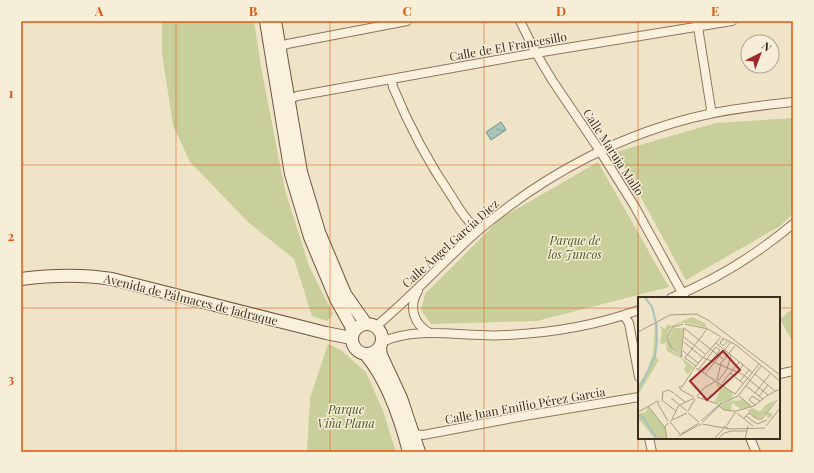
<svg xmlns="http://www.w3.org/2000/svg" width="814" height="473" viewBox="0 0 814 473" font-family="'Playfair Display',serif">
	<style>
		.green { fill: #c9cf9b }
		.water { fill: url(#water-ripples); stroke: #6f938a }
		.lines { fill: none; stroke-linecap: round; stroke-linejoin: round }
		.street-casing { stroke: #8d765c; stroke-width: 10 }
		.secondary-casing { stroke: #6f573f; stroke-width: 14 }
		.street { stroke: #faf1dc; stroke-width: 8 }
		.secondary { stroke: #faf1dc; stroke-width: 12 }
		.grid { fill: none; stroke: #df570d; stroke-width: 1; stroke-opacity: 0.55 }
		.labels { text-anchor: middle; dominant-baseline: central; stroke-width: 3; stroke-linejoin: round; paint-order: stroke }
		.street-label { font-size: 12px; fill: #3d2e20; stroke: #f7eed8 }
		.park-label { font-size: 12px; font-style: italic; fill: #4d5a26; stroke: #f7eed8 }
		.inset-river { fill: none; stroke: #a9c4bc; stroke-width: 2 }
		.inset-road { fill: none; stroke: #a89b85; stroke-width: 1 }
		.view { fill: #9e2a2b; fill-opacity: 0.15; stroke: #9e2a2b; stroke-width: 2 }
		.inset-edge { fill: none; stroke: #3d2e20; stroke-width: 2 }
		.neatline { fill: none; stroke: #df570d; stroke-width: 1.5 }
		.grid-label { font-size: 13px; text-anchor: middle; font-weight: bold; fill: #df570d }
	</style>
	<defs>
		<pattern id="water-ripples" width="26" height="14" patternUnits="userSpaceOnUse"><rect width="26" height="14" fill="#a9c4bc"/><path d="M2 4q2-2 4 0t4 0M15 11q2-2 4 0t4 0" fill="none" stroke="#8ba098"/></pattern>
	</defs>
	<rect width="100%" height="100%" fill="#f0e4c8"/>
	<!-- green -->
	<path class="green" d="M162,21h92l7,46 24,123 24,76 24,48 -6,7 -15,-5 -18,-57 -46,-37 -58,-60 -17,-37 -11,-72z
		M793,118v96l-13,12 -94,54 -70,-128 100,-29z
		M598,162l71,125 -132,34 -106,3 -10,-14 4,-16 76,-76z
		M793,308v35l-13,-24z
		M328,344l13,6 25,22 17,39 13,41h-89l3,-54z"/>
	<!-- water -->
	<path class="water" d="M501,122l5,8 -15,10 -5,-8z"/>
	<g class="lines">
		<!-- street casing -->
		<g class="street-casing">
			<path id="street" d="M520,21l16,32 16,27 48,71 35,56 50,91
				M697,21l14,88 -2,5
				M280,48l2,-2 5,-2 120,-23
				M393,79l-1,3 1,5c16,39 35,75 59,110 7,12 16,25 26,34
				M289,100l8,-4 239,-43 196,-32
				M418,291c-10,16 -4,34 12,42
				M671,298c45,-18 85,-43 122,-74
				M624,316l5,7 10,54
				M375,327c37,-30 68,-66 104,-97 66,-56 145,-98 230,-116 28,-6 56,-9 84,-12
				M382,342c37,-17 85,-4 125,-7 44,-2 90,-10 132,-25
				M779,374l14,-3
				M414,434l9,1 101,-19 115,-19
				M649,438l3,14
				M750,438l6,14"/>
		</g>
		<!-- secondary casing -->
		<g class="secondary-casing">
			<path id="secondary" d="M266,21l25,153 19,63 26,62 14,25 3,8
				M275,21l26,151 18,60 26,62 21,30
				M21,279c31,-4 60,-5 91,0l214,54 20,4 6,-2
				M352 339a15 15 0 1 1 30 0a15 15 0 1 1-30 0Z
				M380,348l1,7 20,43 18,54
				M366,355c21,25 35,66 43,97"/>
		</g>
		<!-- street -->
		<use href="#street" class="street"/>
		<!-- secondary -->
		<use href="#secondary" class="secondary"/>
	</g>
	<!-- grid -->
	<path class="grid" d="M176,21v431M330,21v431M484,21v431M638,21v431M21,165h772M21,308h618M779,308h14"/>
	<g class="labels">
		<!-- street labels -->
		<g class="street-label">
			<text transform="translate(508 46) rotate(-10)">Calle de El Francesillo</text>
			<text transform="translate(614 152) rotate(57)">Calle Maruja Mallo</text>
			<text transform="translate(450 243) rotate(-42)">Calle Ángel García Díez</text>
			<text transform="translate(191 299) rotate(14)">Avenida de Pálmaces de Jadraque</text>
			<text transform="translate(525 405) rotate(-10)">Calle Juan Emilio Pérez García</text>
		</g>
		<!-- park labels -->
		<g class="park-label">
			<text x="575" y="240">Parque de<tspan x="575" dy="14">los Juncos</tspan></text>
			<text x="346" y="409">Parque<tspan x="346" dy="14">Viña Plana</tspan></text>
		</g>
	</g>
	<!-- overview -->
	<g transform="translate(638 297)">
		<rect width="142" height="142" fill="#f0e4c8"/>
		<path d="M36,31h9l-2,26 -9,-6 -4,-9z" fill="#c9cf9b"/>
		<path d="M20,26l-2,34 3,3 -21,35v-10l8,-11 7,-20 2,-30z" fill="#c9cf9b"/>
		<path d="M54,20l13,6 2,5 -19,-5h-8l-10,6 -3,9 6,13 21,16 -6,7 -4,-4 2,-5 -4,-6 -15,-8 -1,-8 -6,1 2,-14 -2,-4 5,3 3,-5 3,2zM80,85l14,10 1,6 -13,5 -6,-1 6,-11 -4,-8zM104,102l9,7 -10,3 -9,-6 -1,7h-7l-4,-4 12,-6 5,1zM137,103l-8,12 5,1v3l-4,3 -2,-6 -5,5h-6l-8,-8 6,-2 7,4 5,-7zM10,110l18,22v10h-11l-17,-21v-4l8,-2z" fill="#c9cf9b"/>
		<path class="inset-river" d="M0,93l17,-33 2,-17 -1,-17 -4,-16 -7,-10M0,118l5,2 14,22"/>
		<path class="inset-road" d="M47,27l23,5 13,8M46,31l39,31M0,35l32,-17 26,-1 12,6 72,55M46,40l21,17M84,41l14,7 44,36M85,42l-3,4 3,3 4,-4M46,45l19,16M78,46l37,30M45,54l15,12M45,58l-2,2 3,-29M43,59l-10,-9 -4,-9 6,-11 10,-3M47,61l22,-29M47,61l11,8M66,61l38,16 26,21M58,71l39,26M61,72l17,-22 4,3 -17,22M92,76l14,11M67,77l25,-31M117,77l20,17M96,80l9,-12M79,83l4,-17 14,-17M80,84l9,-12 4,-14M102,84l9,-11M84,86l17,-21M108,89l17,13M43,93l13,7M43,93l-2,-3h3l13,-20 25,-29M117,96l15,-19M37,97l10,8M97,97l24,-30M59,99l7,-8 12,-7M101,99l13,11M121,99l9,-11M59,100l21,7M33,101l16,13M24,104l1,-9 5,-2 6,3M25,104l13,10M20,107l10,17M42,108l14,-7M117,108l-6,-5 3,-4 8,5M10,109l18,23M81,109l5,4 11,1M50,114l7,-12M0,115l20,-11v3M50,116l11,9M99,116l16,13M108,119l11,8 10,-4M34,122l7,-14M105,122l6,-6 8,6h5l15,-19M32,124l17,-8M63,124l20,-18M32,125l10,12M65,125l18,-18 17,-8 23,-30M64,127l22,4M89,128l9,-14 18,-5 14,-11 12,-6M128,129l14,-18M90,131l-4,-2 2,3 39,-1M43,137l18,-11M41,139l22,-12M29,142l-2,-12 3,-4M76,142l10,-11M80,142l6,-6 8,-2h15M107,142l3,-13"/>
		<path class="view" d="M85,54l17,19 -33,30 -17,-19z"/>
		<rect width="142" height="142" class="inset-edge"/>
	</g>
	<!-- border -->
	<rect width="814" height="473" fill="none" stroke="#f7eed8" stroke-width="44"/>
	<!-- north arrow -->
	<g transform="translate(760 54) rotate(42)"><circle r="19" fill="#f7eed8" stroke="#ada18e"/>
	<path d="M0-3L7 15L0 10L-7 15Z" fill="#9e2a2b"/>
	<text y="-6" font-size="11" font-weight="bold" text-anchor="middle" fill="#3d2e20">N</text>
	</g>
	<rect x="22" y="22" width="770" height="429" class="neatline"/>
	<g class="grid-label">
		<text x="99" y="16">A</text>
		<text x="253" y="16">B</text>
		<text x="407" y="16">C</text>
		<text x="561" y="16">D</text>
		<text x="715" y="16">E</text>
		<text x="11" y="98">1</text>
		<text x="11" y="241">2</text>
		<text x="11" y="384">3</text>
	</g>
</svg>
